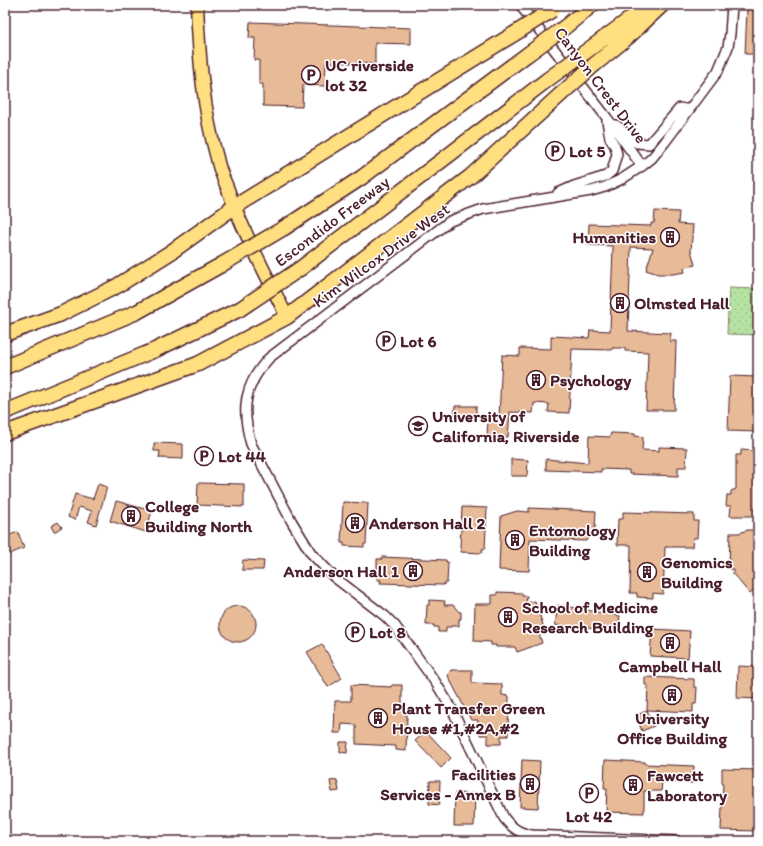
<svg xmlns="http://www.w3.org/2000/svg" width="763" height="846" viewBox="0 0 763 846" font-family="Itim,sans-serif">
	<style>
		.grass { fill: url(#grass-dots); stroke: #808166 }
		.water { fill: url(#water-waves); stroke: #71809c }
		.building { fill: #e8bb98; stroke: #4a1f2b }
		.lines { fill: none; stroke-linecap: round; stroke-linejoin: round }
		.minor-casing { stroke: #4a1f2b; stroke-width: 12 }
		.major-casing { stroke: #4a1f2b; stroke-width: 15 }
		.highway-casing { stroke: #4a1f2b; stroke-width: 17 }
		.minor { stroke: #fff; stroke-width: 9 }
		.major { stroke: #ffdf80; stroke-width: 12 }
		.highway { stroke: #ffdf80; stroke-width: 14 }
		.highway-bridge-casing { stroke: #4a1f2b; stroke-width: 17; stroke-linecap: butt }
		.highway-bridge { stroke: #ffdf80; stroke-width: 14 }
		.labels { text-anchor: middle; dominant-baseline: central; stroke-width: 3; stroke-linejoin: round; paint-order: stroke }
		.poi-label { font-size: 17px; font-weight: bold; fill: #4a1f2b; stroke: #fff; text-anchor: start }
		.street-label { font-size: 17px; fill: #4a1f2b; stroke: #fff }
	</style>
	<defs>
		<pattern id="grass-dots" width="8" height="8" patternUnits="userSpaceOnUse"><rect width="8" height="8" fill="#b6e3a2"/><path d="M2 2h.1M6 6h.1" fill="none" stroke="#9ec28c" stroke-width="1.8" stroke-linecap="round"/></pattern>
		<pattern id="water-waves" width="16" height="10" patternUnits="userSpaceOnUse"><rect width="16" height="10" fill="#8bc0e8"/><path d="M0 5q4-4 8 0t8 0" fill="none" stroke="#749bbc"/></pattern>
	</defs>
	<rect width="100%" height="100%" fill="#fff"/>
	<filter id="ink" filterUnits="userSpaceOnUse"><feTurbulence type="fractalNoise" baseFrequency=".025" numOctaves="2"/><feDisplacementMap in="SourceGraphic" scale="8" xChannelSelector="R" yChannelSelector="G"/><feConvolveMatrix kernelMatrix="1 2 1 2 8 2 1 2 1" color-interpolation-filters="sRGB"/></filter>
	<g filter="url(#ink)">
		<!-- grass -->
		<path class="grass" d="M729,288l29,1v46l-31,-1z"/>
		<!-- water -->
		<path class="water" d="M442,5h25c-8,9 -16,7 -25,0z"/>
		<!-- building -->
		<path class="building" d="M747,9h11v45h-13z
			M250,22l161,6v16l-36,-1v21l-49,-2 -1,24 -22,-1 -1,22 -39,-1v-22h-4v-24h-5l1,-22h-6z
			M655,211l24,1 -1,12 15,1 -2,25 4,15 -11,3 1,4 -12,2h-15l-12,-4 7,-22 -22,-1 -3,84 43,2 -1,8h6l-2,69h-28l2,-58 -23,-1v-3h-13v2l-40,-1 -3,64 -21,-1 1,-8 -15,-1 -1,10 -23,-1 -2,25 -21,-1 1,-18h11l3,-63 18,1v-8l31,1v-13l38,2 1,-8 20,1 3,-85 -25,-1 1,-21 62,2v-3h3z
			M730,376l28,1v55l-30,-1z
			M455,406h21v13l-22,-1z
			M611,433l24,1v2l8,1 -1,13 17,1v-4l28,1 -1,19h-8v9l-49,-2v-4l-28,-1v3l-55,-2v-11l42,4 1,-27 21,1z
			M154,443l29,1v15l-24,-1 1,-7h-6z
			M741,450l16,1v3h1v62h-28l1,-10h-5l1,-11h4v-4l5,-2v-34h5z
			M511,459l17,1 -1,16h-16z
			M198,483l46,1v23l-47,-2z
			M98,484l9,3 -11,38 -8,-3 4,-11 -13,-4 -4,13 -7,-3 7,-23 18,5z
			M116,501l36,10 -6,21 -36,-11z
			M343,502l25,1 -2,41h-2v3l-20,-1v-3h-3z
			M462,507l25,1 -2,41h-3v4l-21,-1v-4h-1z
			M529,508l67,3 -1,17 -9,13 -56,-2 -1,32 -30,-1 2,-54 16,-5 12,1z
			M623,512l71,2v7h4l-1,17h-4l-1,9h-27l-2,47 -10,-1v5l-16,-1v-4h-7l1,-48h-14l1,-26h5z
			M58,522l4,5 -8,5 -3,-6z
			M748,530h10v67l-5,-6 -3,3 -17,-20v-5h-4l1,-36h9z
			M18,532l6,16 -19,8v-19z
			M382,557l64,3v2h2l-1,21h-3v2l-64,-2 1,-3h-4v-21h5z
			M243,560l21,1 -1,9h-21z
			M497,592l25,1v3h5l-1,7 9,-2 9,27 -6,2 4,13 -25,9 -2,-5h-19v-2h-5v-3l-17,-1 1,-37h17v-9h5z
			M429,600l16,1 -1,4h9l6,7h2v7h-2v7h-8v1h-5v5h-8v-5h-4v-2h-8l1,-20h2z
			M558,605l62,11 -3,17 -39,-7 -1,3 -22,-4z
			M220 624a18 18 0 1 1 36 0a18 18 0 1 1-36 0Z
			M652,629l38,2 -2,27 -38,-2z
			M322,644l20,34 -14,9 -21,-35z
			M738,666l20,1v32l-21,-1z
			M451,670h21v13l30,1v11l7,1 -1,40h-7v8h-13v-9h-8l1,-9h-3v-6h-7l-22,-42 -1,-3z
			M645,677l49,2v8h3l-1,17h-3v8l-46,-2 1,-25h-3z
			M351,685l40,2 1,-2h10v22h3v7h2l-1,37 -10,-1v-4l-40,-2v-19l-14,-1 -1,9h-7l1,-32h16z
			M647,710l7,16 -12,5 -6,-15z
			M426,731l25,27 -10,10 -26,-27z
			M340,742h8l-1,11 -7,-1z
			M522,760l18,1 -2,47 -18,-1z
			M605,760l40,2v2l49,2 -1,17 -31,-1 -1,9h-17v22l-38,-1 1,-24h-3z
			M722,769l36,1v61l-37,-1 2,-47h-1z
			M337,780l2,11 -7,1 -2,-11z
			M430,781h10l-1,24 -10,-1z
			M455,793l20,1 -1,32h-20z"/>
		<g class="lines">
			<!-- minor casing -->
			<g class="minor-casing">
				<path id="minor" d="M520,5l87,113 35,48
					M616,125l21,18 12,1 31,-36 9,2
					M558,193l16,-7 32,-10 6,-5 5,-17 -2,-8 -5,-8 -3,-17
					M677,841l-145,-6c-13,-2 -20,-7 -28,-17l-51,-107 -17,-28 -41,-57 -10,-10 -51,-39 -23,-24 -19,-31 -41,-78c-10,-35 -7,-59 18,-86l181,-137 33,-12 108,-18 14,-4 17,-8 20,-13 10,-8 13,-16 53,-71 10,-24 2,-13 2,-29"/>
			</g>
			<!-- major casing -->
			<g class="major-casing">
				<path id="major" d="M197,5c2,51 6,104 20,153 2,10 6,20 10,29 16,45 39,87 60,130"/>
			</g>
			<!-- highway casing -->
			<g class="highway-casing">
				<path id="highway" d="M565,27l27,-22
					M584,53l65,-48
					M594,65l34,-28 34,-32
					M284,228l77,-50 167,-124
					M301,268l246,-188
					M5,334l56,-20 56,-28 54,-34 63,-45 280,-173
					M5,367l132,-55 84,-47
					M5,412l150,-62 85,-41
					M5,433l193,-69 89,-47 184,-141 89,-81"/>
			</g>
			<!-- minor -->
			<use href="#minor" class="minor"/>
			<!-- major -->
			<use href="#major" class="major"/>
			<!-- highway -->
			<use href="#highway" class="highway"/>
			<!-- highway-bridge casing -->
			<g class="highway-bridge-casing">
				<path id="highway-bridge" d="M514,34l38,-24
					M528,54l37,-27
					M547,80l37,-27
					M560,95l34,-30
					M221,265l63,-37
					M240,309l61,-41"/>
			</g>
			<!-- highway-bridge -->
			<use href="#highway-bridge" class="highway-bridge"/>
		</g>
	</g>
	<!-- icons -->
	<defs>
		<g id="parking-ring" transform="scale(1)"><circle r="9.5" fill="#fff" stroke="#4a1f2b" stroke-width="1.5"/><path d="M-3.5-5.5H1a3.5 3.5 0 0 1 0 7H-1V5.5H-3.5ZM-1-3.4V-.6H.8a1.4 1.4 0 0 0 0-2.8Z" fill="#4a1f2b"/></g>
		<g id="building-ring" transform="scale(1)"><circle r="9.5" fill="#fff" stroke="#4a1f2b" stroke-width="1.5"/><path d="M-4-6H4V6H1V3H-1V6H-4ZM-2.5-4.3h1.7v1.8h-1.7ZM.8-4.3h1.7v1.8H.8ZM-2.5-1h1.7V.8h-1.7ZM.8-1h1.7V.8H.8Z" fill="#4a1f2b"/></g>
		<g id="university-ring" transform="scale(1)"><circle r="9.5" fill="#fff" stroke="#4a1f2b" stroke-width="1.5"/><path d="M0-5L7-2L0 1L-7-2ZM-4 1L0 2.5L4 1V4Q0 6-4 4Z" fill="#4a1f2b"/></g>
	</defs>
	<g fill-rule="evenodd">
		<use href="#parking-ring" x="311" y="75"/>
		<use href="#parking-ring" x="555" y="151"/>
		<use href="#building-ring" x="670" y="237"/>
		<use href="#building-ring" x="620" y="303"/>
		<use href="#parking-ring" x="386" y="341"/>
		<use href="#building-ring" x="536" y="380"/>
		<use href="#university-ring" x="418" y="426"/>
		<use href="#parking-ring" x="204" y="456"/>
		<use href="#building-ring" x="131" y="516"/>
		<use href="#building-ring" x="355" y="523"/>
		<use href="#building-ring" x="515" y="540"/>
		<use href="#building-ring" x="413" y="571"/>
		<use href="#building-ring" x="647" y="572"/>
		<use href="#building-ring" x="508" y="617"/>
		<use href="#parking-ring" x="355" y="632"/>
		<use href="#building-ring" x="670" y="643"/>
		<use href="#building-ring" x="672" y="695"/>
		<use href="#building-ring" x="378" y="718"/>
		<use href="#building-ring" x="530" y="784"/>
		<use href="#building-ring" x="633" y="785"/>
		<use href="#parking-ring" x="589" y="793"/>
	</g>
	<g class="labels">
		<!-- poi labels -->
		<g class="poi-label">
			<text x="325" y="65">UC riverside<tspan x="325" dy="20">lot 32</tspan></text>
			<text x="569" y="151">Lot 5</text>
			<text x="656" y="237" text-anchor="end">Humanities</text>
			<text x="634" y="303">Olmsted Hall</text>
			<text x="400" y="341">Lot 6</text>
			<text x="550" y="380">Psychology</text>
			<text x="432" y="416">University of<tspan x="432" dy="20">California, Riverside</tspan></text>
			<text x="218" y="456">Lot 44</text>
			<text x="145" y="506">College<tspan x="145" dy="20">Building North</tspan></text>
			<text x="369" y="523">Anderson Hall 2</text>
			<text x="529" y="530">Entomology<tspan x="529" dy="20">Building</tspan></text>
			<text x="661" y="562">Genomics<tspan x="661" dy="20">Building</tspan></text>
			<text x="399" y="571" text-anchor="end">Anderson Hall 1</text>
			<text x="522" y="607">School of Medicine<tspan x="522" dy="20">Research Building</tspan></text>
			<text x="369" y="632">Lot 8</text>
			<text x="670" y="666" text-anchor="middle">Campbell Hall</text>
			<text x="392" y="708">Plant Transfer Green<tspan x="392" dy="20">House #1,#2A,#2</tspan></text>
			<text x="672" y="718" text-anchor="middle">University<tspan x="672" dy="20">Office Building</tspan></text>
			<text x="516" y="774" text-anchor="end">Facilities<tspan x="516" dy="20">Services - Annex B</tspan></text>
			<text x="647" y="775">Fawcett<tspan x="647" dy="20">Laboratory</tspan></text>
			<text x="589" y="816" text-anchor="middle">Lot 42</text>
		</g>
		<!-- street labels -->
		<g class="street-label">
			<text transform="translate(601 85) rotate(53)">Canyon Crest Drive</text>
			<text transform="translate(332 221) rotate(-37)">Escondido Freeway</text>
			<text transform="translate(381 255) rotate(-36)">Kim Wilcox Drive West</text>
		</g>
	</g>
	<!-- margin -->
	<rect width="763" height="846" fill="none" stroke="#fff" stroke-width="20"/>
	<rect x="10" y="10" width="743" height="826" fill="none" stroke="#4a1f2b" stroke-width="1.5" filter="url(#ink)"/>
</svg>
